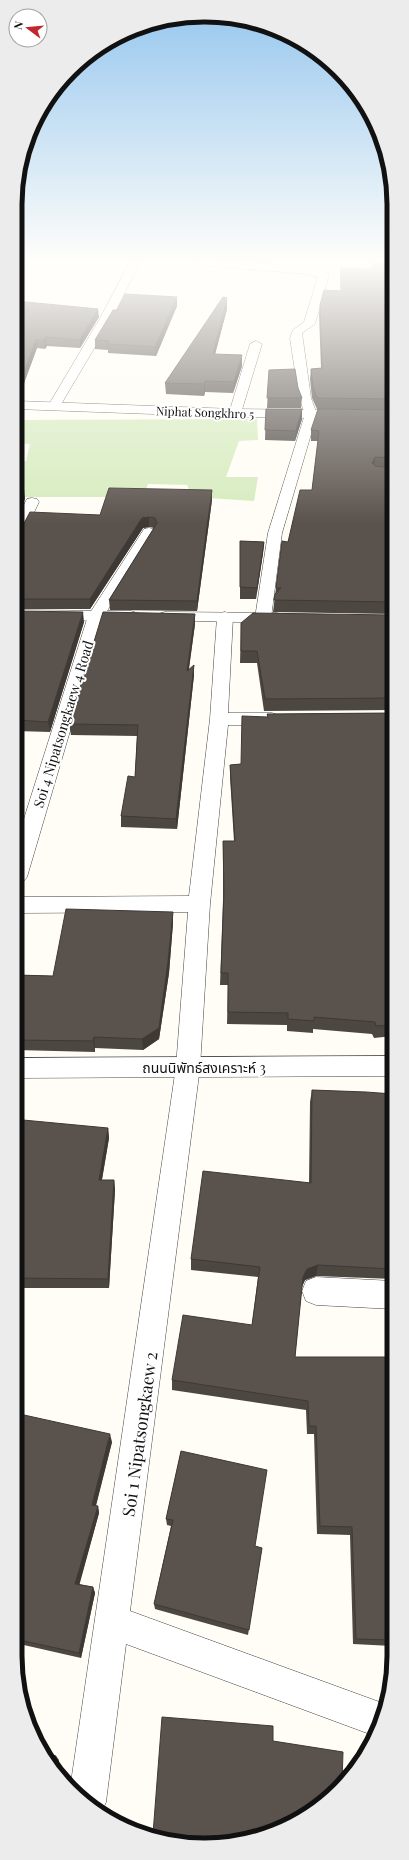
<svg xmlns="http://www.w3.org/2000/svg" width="409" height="1860" viewBox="0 0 409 1860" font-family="'Playfair Display','Noto Sans Thai',serif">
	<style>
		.green { fill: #d5ebbd }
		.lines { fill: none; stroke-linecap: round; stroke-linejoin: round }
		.minor-casing { stroke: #444; stroke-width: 1 }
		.tertiary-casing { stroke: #444; stroke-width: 1 }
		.minor { fill: #fff; fill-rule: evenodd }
		.tertiary { fill: #fff; fill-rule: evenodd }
		.wall { fill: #4d4742 }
		.shaded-wall { fill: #3f3936 }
		.building { fill: #5a524d; stroke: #3f3936 }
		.labels { text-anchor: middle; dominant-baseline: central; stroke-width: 4; stroke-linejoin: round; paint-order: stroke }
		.far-street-label { font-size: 12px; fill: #111; stroke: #fff }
		.street-label { font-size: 14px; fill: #111; stroke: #fff }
		.near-street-label { font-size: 17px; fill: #111; stroke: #fff }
		.rim { fill: none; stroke: #111; stroke-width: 5 }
	</style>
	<rect width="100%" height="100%" fill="#fffdf5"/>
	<!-- green -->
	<path class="green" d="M257,419l1,21 -19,1 -13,36h32l-4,24 -62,-4 -5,-12 -39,-1 -5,13h-127v-36h10l4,-17 -14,-1v-23z"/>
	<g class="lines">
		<!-- minor casing -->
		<g class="minor-casing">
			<path id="minor" d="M130,262h10l-29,58 -51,86 -2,3h-8l-2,-3 51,-86z
				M192,262c45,0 92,0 136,11l1,2 -14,49 -13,9 9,65 6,16 -35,119 -11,85 -2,3 -6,2 -6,-2 -2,-3 13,-85 37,-119 -6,-16 -9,-60 3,-8 11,-8 14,-45 -11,-3 -110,-9z
				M256,341l6,3 -21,69 -1,3h-10l-1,-3 21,-69z
				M32,498l5,1 2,3 -16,33 -2,3 -5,1v-20l11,-20z
				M149,528l5,1 2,3 -52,84 -77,261 -4,5 -7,2v-40l72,-228 56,-87z
				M225,612l6,2 2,3 -5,96h44l6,2 3,4 -3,4 -6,2h-44l-18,179 -10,163 -70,544 255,93 -10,32 -249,-92 -20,158 -4,10 -32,-23 106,-722 12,-155 -172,1v-16l173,-1 21,-177 7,-102 2,-3z
				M316,1277l77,4v28l-77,-4 -10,-4 -4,-10 4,-10z"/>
		</g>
		<!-- tertiary casing -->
		<g class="tertiary-casing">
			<path id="tertiary" d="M16,401l219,8 158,2v8l-158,-2 -219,-8z
				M16,610l115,1 6,2 2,3 -2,3 -6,2 -115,-1z
				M165,612l112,1 6,2 2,3 -2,3 -6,2 -118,-3 -2,-3 2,-3z
				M393,1056v20l-377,2v-20z"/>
		</g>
		<!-- minor -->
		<use href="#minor" class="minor"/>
		<!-- tertiary -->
		<use href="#tertiary" class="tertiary"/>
	</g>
	<!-- wall -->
	<path class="wall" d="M372,262h22l-1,450v-2l-129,1 -7,-48h-17l1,-40 152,-8v-1l-120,-2 3,-24 12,-46 24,-52 6,-49h-7v-11l82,-20 -76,-1 -5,-11 -2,-19 1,-10 10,-1 -2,-53 1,-10 21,-14 -1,-14 1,-9 30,1z
		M16,301l83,16 -19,31 -33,-2 -2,3 -8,-1 -17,46h-4v-73l4,-1 4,-4 -1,-1 -7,2z
		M177,306l-21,50 -48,-3v-3l-13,-1v-9l22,-30z
		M227,309l-12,45 27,12 -9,27 -28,-1 -1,4 -38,-2 -1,-11z
		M269,370l29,18 4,10 -1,10h-34z
		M266,409h36v10l-7,22 -30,-1z
		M212,490v10l-15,111 -87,-1 -1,-10 45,-72 -5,-1 -6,1 -53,81h-74v-79l84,-15z
		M240,541l24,1 -1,11 -7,46h-16z
		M16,611l68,11 -34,110 -34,-1z
		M195,624l-6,45 5,6 -17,154 -56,-2v-11l14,-39 2,-41 -66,-1 -2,-11z
		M393,713v323l-19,2 -2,-4 -59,-5v4l-26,-2v-6l-60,-1 1,-39h-8l3,-85v-59h11l-4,-64v-12l11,-1 26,-47v-3z
		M173,923l-4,50 -10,66 -16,11 -48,-2v4l-79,-2v3v-78l37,1z
		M312,1090l81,4v185l-77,-3 -11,4 -3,6 -7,71h98l-1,289 -39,-2 -3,-109 -33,-1 -3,-100h-7l-1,-24 -134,-20v-10l80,-55 6,-48 -67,-7v-11l118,-76 1,-81z
		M108,1128l1,10 -7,42h12l1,10 -6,98h-94l1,-127z
		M15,1413l97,29 -16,64h2l1,7 -20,71 14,3 2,6 -14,65 -66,-15z
		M181,1451l74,95 7,2 -14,87 -93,-26 -1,-5 17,-78 -4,-1 -1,-6z"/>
	<!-- shaded-wall -->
	<path class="shaded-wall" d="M177,297v9l-21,50 -1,-9z
		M227,298v11l-15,57 1,-12z
		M22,306l1,9 -7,2v-9z
		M98,309l1,8 -19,31v-8z
		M46,337l1,9 -2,3 -1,-9z
		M36,340l1,8 -17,46 -1,-9z
		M242,355v11l-9,27 1,-11z
		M205,381v11l-1,4v-12z
		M302,409v10l-7,22 1,-10z
		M375,457l-1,12 -2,-6z
		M24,490l1,9 -9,17v-12z
		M212,490v10l-15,111v-10z
		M149,517v10l-6,1 -53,81v-10l52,-81z
		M264,542l-1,11 -7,46 1,-11z
		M83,612l1,10 -34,110 -2,-10z
		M195,614v10l-8,57v-10z
		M194,665v10l-17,154 -1,-10z
		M173,912v11l-4,50 -10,66 -16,11 -1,-11z
		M94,1037l1,11v4l-2,-11z
		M108,1128l1,10 -9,52 -1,-10z
		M114,1180l1,10 -6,98 -1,-9z
		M318,1265l-2,11 -11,4 -3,7 1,-10 4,-8z
		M110,1434l2,8 -18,70 -2,-7z
		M98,1506l1,7 -21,77 -3,-6z
		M93,1587l2,6 -14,65 -2,-5z
		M56,1756l3,4 -2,9 -3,-4z"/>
	<!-- building -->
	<path class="building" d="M373,262h21l-1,137 -76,-1 -4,-11 -2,-18 11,-1 -2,-63 4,-15 17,1v-23l36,1z
		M125,294l52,3 -22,50 -47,-3 1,-3 -14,-1 18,-30h4z
		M223,297l4,1 -14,56 29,1 -8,27 -29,-1 -1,3 -39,-1z
		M16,301l82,8 -18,31 -34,-3 -2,3h-8l-17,45h-3v-64l4,-1 9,-10 -7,-4 -6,2z
		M295,369l3,19 4,10h-35l2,-28z
		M266,409h36l-6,22 -31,-1z
		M318,409l75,1v48l-18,-1 -3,6 3,3 18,2v134l-119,-2 1,-6 6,-6h-5l6,-47 6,1 12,-52h12l7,-59 -8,-1z
		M109,488l103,2 -15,111 -88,-1 48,-77 -2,-5 -6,-1 -7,1 -52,81h-74v-69l5,-1 9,-17 70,3z
		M16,489l8,1 -8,14z
		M240,541l24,1 -7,46 -17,-1z
		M16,611l67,1 -35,110 -32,-2z
		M103,612l92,2 -8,57 7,-6 -18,154 -55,-3 7,-40 7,1 3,-52 -69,-1z
		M253,613l140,2v83l-128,1 -8,-48h-16v-28z
		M393,713v312l-17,1 -1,-4 -61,-5v4l-26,-2v-6l-60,-1v-39h-7l3,-81 -1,-51h12l-5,-76 11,-1 1,-48 26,1 -1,-3z
		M66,909l107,3 -5,50 -9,66 -17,11 -48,-2 -1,4 -77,-1v-65l37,1z
		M312,1090l54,2 27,2v175l-75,-4 -11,4 -4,8 -8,80h98l-1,283 -36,-1 -4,-112 -32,-1 -4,-100h-7l-1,-25 -136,-21 11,-65 69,10 8,-58 -69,-8 12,-88 108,12z
		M23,1120l85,8 -9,52h15l-6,99 -93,-1 1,-98v-19z
		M15,1413l95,21 -18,71 6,1 -23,78 18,3 -14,66 -64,-14z
		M181,1451l86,19 -12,76 7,2 -13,82 -95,-26 19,-84 -7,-1z
		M162,1717l111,9v15l70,11 -1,30 -13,16 -64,37 -73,10 -39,-11z
		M47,1754l9,2 -2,9z"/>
	<!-- sky -->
	<linearGradient id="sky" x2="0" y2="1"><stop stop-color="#95c6ee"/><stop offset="0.5" stop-color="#fffefa"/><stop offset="1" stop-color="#fffefa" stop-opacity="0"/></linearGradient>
	<rect width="409" height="523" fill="url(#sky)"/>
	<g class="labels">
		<!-- far-street labels -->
		<g class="far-street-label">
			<text transform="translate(205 412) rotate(2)">Niphat Songkhro 5</text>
		</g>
		<!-- street labels -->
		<g class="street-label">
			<text transform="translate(63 724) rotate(-73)">Soi 4 Nipatsongkaew 4 Road</text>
			<text x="204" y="1067">ถนนนิพัทธ์สงเคราะห์ 3</text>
		</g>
		<!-- near-street labels -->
		<g class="near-street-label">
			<text transform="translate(139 1434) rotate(-82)">Soi 1 Nipatsongkaew 2</text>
		</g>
	</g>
	<!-- crop -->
	<path d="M0 0H409V1860H0ZM204 22H205A182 182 0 0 1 387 204V1656A182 182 0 0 1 205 1838H204A182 182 0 0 1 22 1656V204A182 182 0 0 1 204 22Z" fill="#ececec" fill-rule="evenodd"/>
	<path class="rim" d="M204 22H205A182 182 0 0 1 387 204V1656A182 182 0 0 1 205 1838H204A182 182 0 0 1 22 1656V204A182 182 0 0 1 204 22Z"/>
	<!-- north arrow -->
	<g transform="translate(28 28) rotate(286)"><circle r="19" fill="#ffffff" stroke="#a0a0a0"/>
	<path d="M0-3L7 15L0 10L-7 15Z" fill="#c4262e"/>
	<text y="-6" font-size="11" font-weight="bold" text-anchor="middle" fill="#111111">N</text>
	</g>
</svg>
